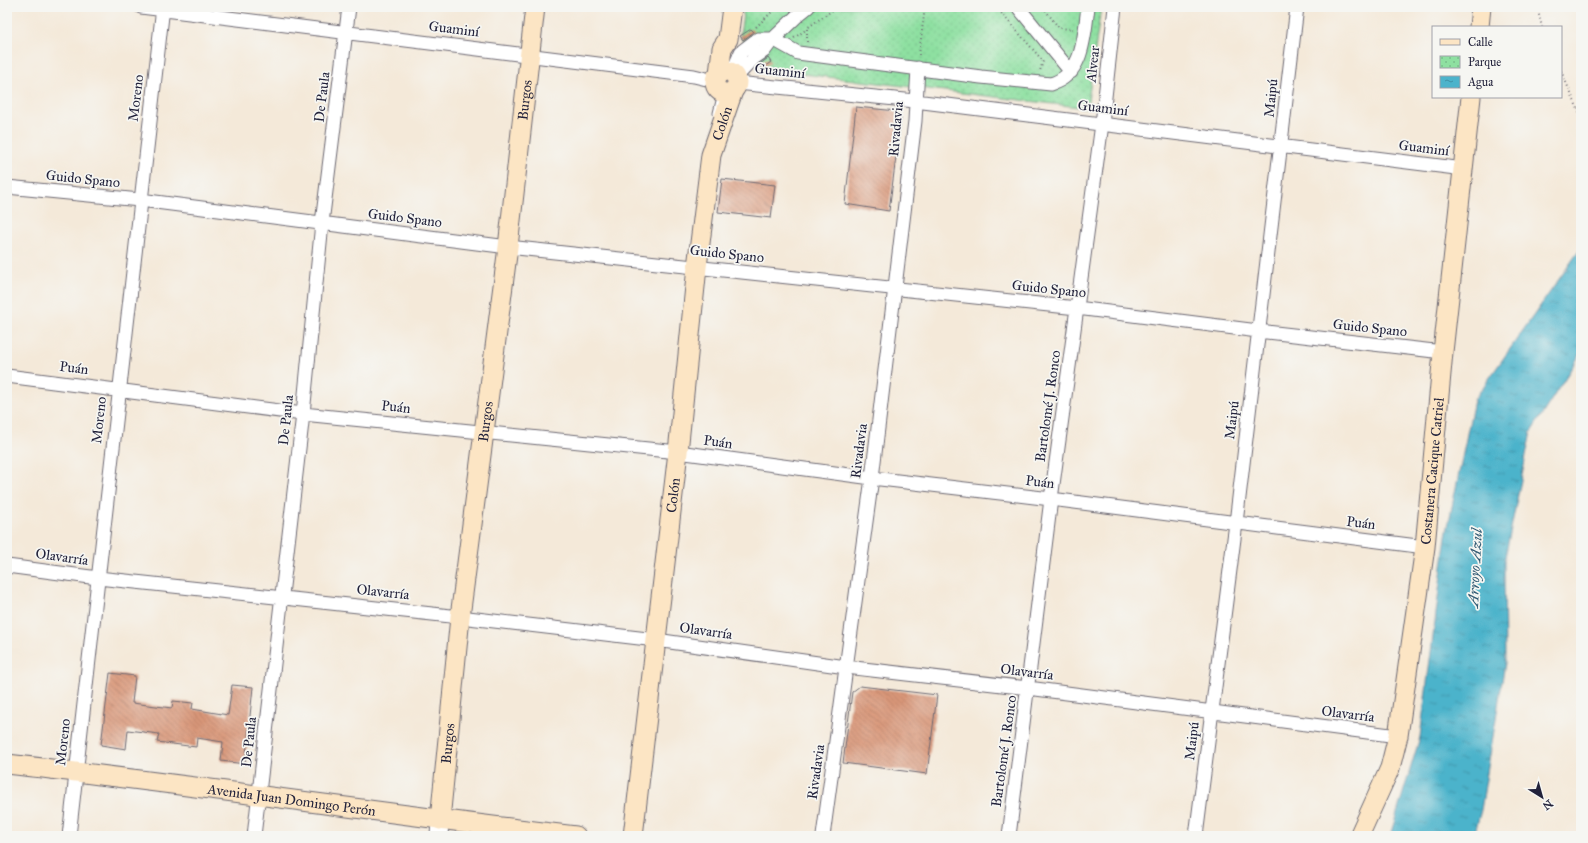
<svg xmlns="http://www.w3.org/2000/svg" width="1588" height="843" viewBox="0 0 1588 843" font-family="'IM FELL Great Primer',serif">
	<style>
		.park { fill: url(#park-dots); stroke: #58816e }
		.water { fill: url(#water-ripples); stroke: #376a83 }
		.building { fill: url(#building-back-hatch) }
		.lines { fill: none; stroke-linecap: round; stroke-linejoin: round }
		.service-casing { stroke: #6c6872; stroke-width: 9 }
		.minor-casing { stroke: #6c6872; stroke-width: 15 }
		.tertiary-casing { stroke: #6c6872; stroke-width: 19 }
		.secondary-casing { stroke: #6c6872; stroke-width: 21 }
		.path { stroke: #6c6872; stroke-width: 2; stroke-dasharray: 1 3; stroke-linecap: butt }
		.service { stroke: #fff; stroke-width: 7 }
		.minor { stroke: #fff; stroke-width: 13 }
		.tertiary { stroke: #fff; stroke-width: 17 }
		.secondary { stroke: #fce5c4; stroke-width: 19 }
		.labels { text-anchor: middle; dominant-baseline: central; stroke-width: 3.5; stroke-linejoin: round; paint-order: stroke }
		.street-label { font-size: 14px; fill: #22223b; stroke: #f6f6f2 }
		.water-label { font-size: 15px; font-style: italic; fill: #335c75; stroke: #f6f6f2 }
	</style>
	<defs>
		<pattern id="park-dots" width="8" height="8" patternUnits="userSpaceOnUse"><rect width="8" height="8" fill="#8ee0a1"/><path d="M2 2h.1M6 6h.1" fill="none" stroke="#7ac08c" stroke-width="1.8" stroke-linecap="round"/></pattern>
		<pattern id="water-ripples" width="26" height="14" patternUnits="userSpaceOnUse"><rect width="26" height="14" fill="#4cb3cb"/><path d="M2 4q2-2 4 0t4 0M15 11q2-2 4 0t4 0" fill="none" stroke="#3f91a6"/></pattern>
		<pattern id="building-back-hatch" width="6" height="6" patternUnits="userSpaceOnUse"><rect width="6" height="6" fill="#d99678"/><path d="M-1 5l2 2M0 0l6 6M5-1l2 2" fill="none" stroke="#b07a64"/></pattern>
	</defs>
	<rect width="100%" height="100%" fill="#f6f6f2"/>
	<filter id="ink" filterUnits="userSpaceOnUse"><feTurbulence type="fractalNoise" baseFrequency=".025" numOctaves="2"/><feDisplacementMap in="SourceGraphic" scale="8" xChannelSelector="R" yChannelSelector="G"/><feConvolveMatrix kernelMatrix="1 2 1 2 8 2 1 2 1" color-interpolation-filters="sRGB"/></filter>
	<filter id="wash" filterUnits="userSpaceOnUse"><feTurbulence type="fractalNoise" baseFrequency=".012" numOctaves="4" result="noise"/><feDisplacementMap in="SourceGraphic" scale="16" xChannelSelector="R" yChannelSelector="G"/><feGaussianBlur stdDeviation="0.9" result="paint"/><feColorMatrix in="noise" values="0 0 0 0 0 0 0 0 0 0 0 0 0 0 0 0 0 1.4 0 .05"/><feComposite in="paint" operator="in"/></filter>
	<g filter="url(#wash)">
		<rect width="100%" height="100%" fill="#f4e9d9"/>
		<!-- park -->
		<path class="park" d="M744,7h357l-14,101 -326,-39 -21,-33z"/>
		<!-- water -->
		<path class="water" d="M1581,248v105l-50,79 -27,130 1,101 -24,147 -7,26h-84l30,-99 26,-201 28,-136z"/>
		<g id="blocks">
			<!-- building -->
			<path class="building" d="M751,29l3,3 -11,8 -3,-4z
				M768,58l3,4 -10,7 -2,-4z
				M856,107l41,4 4,7 -12,93 -44,-7z
				M722,179l53,6 -4,33 -53,-6z
				M110,673l25,3 -3,27 40,5 1,-7 20,2 -1,6 36,6 4,-30 21,2 -8,77 -24,-3 2,-19 -26,-4 -1,9 -39,-5 2,-8 -31,-4 -2,19 -25,-4z
				M860,686l77,9 -10,79 -84,-11 9,-71z"/>
		</g>
	</g>
	<g filter="url(#ink)">
		<use href="#blocks" fill-opacity="0" stroke="#6c6872" stroke-width="1"/>
		<g class="lines">
			<!-- service casing -->
			<g class="service-casing">
				<path id="service" d="M717,113l5,-20"/>
			</g>
			<!-- minor casing -->
			<g class="minor-casing">
				<path id="minor" d="M141,7l553,69 21,5
					M1018,7l53,65
					M732,73l9,-21 17,-13h15l25,14 183,24 70,7c33,-10 33,-48 37,-77
					M736,77l18,-19 10,-7 9,-12 25,-24 10,-8
					M737,83l178,18 549,68
					M7,187l133,13 368,47 569,61 181,23 185,21
					M7,376l296,38 375,38 194,26 179,21 374,48
					M7,566l91,12 362,39 196,23 190,27 182,21 370,48
					M69,836l94,-829
					M254,836l49,-422 19,-191 27,-216
					M823,836l49,-358 43,-357 3,-53
					M1009,836l42,-337 51,-375 13,-117
					M1196,836l40,-313 61,-516"/>
			</g>
			<!-- tertiary casing -->
			<g class="tertiary-casing">
				<path id="tertiary" d="M439,836l1,-16"/>
			</g>
			<!-- secondary casing -->
			<g class="secondary-casing">
				<g id="secondary">
					<path d="M1479,27l2,-20"/>
					<circle cx="726" cy="82" r="11"/>
					<path d="M719,74l3,-26 6,-9 4,-32"/>
					<path id="s1" d="M7,764c190,21 379,50 569,72"/>
					<path id="s2" d="M440,820l20,-203 48,-370 27,-240"/>
					<path id="s3" d="M633,836l45,-384 19,-185 14,-112 22,-64"/>
					<path id="s4" d="M1359,836l31,-68 8,-32 27,-189 18,-195 28,-255"/>
				</g>
			</g>
			<!-- path -->
			<path class="path" d="M996,7l47,54 -3,10
				M1043,7l16,21 14,1
				M1537,7l5,20
				M756,27l21,-20
				M794,38l13,-9
				M807,42v-14l30,-21
				M919,55l6,-48
				M1561,71l20,45"/>
			<!-- service -->
			<use href="#service" class="service"/>
			<!-- minor -->
			<use href="#minor" class="minor"/>
			<!-- tertiary -->
			<use href="#tertiary" class="tertiary"/>
			<!-- secondary -->
			<use href="#secondary" class="secondary"/>
		</g>
	</g>
	<g class="labels">
		<!-- street labels -->
		<g class="street-label">
			<text transform="translate(454 29) rotate(7)">Guaminí</text>
			<text transform="translate(1093 64) rotate(-84)">Alvear</text>
			<text transform="translate(780 71) rotate(6)">Guaminí</text>
			<text transform="translate(322 97) rotate(-83)">De Paula</text>
			<text transform="translate(136 98) rotate(-83)">Moreno</text>
			<text transform="translate(1271 98) rotate(-84)">Maipú</text>
			<text stroke="none"><textPath href="#s2" startOffset="725">Burgos</textPath></text>
			<text transform="translate(1103 108) rotate(7)">Guaminí</text>
			<text stroke="none"><textPath href="#s3" startOffset="719">Colón</textPath></text>
			<text transform="translate(896 129) rotate(-85)">Rivadavia</text>
			<text transform="translate(1424 148) rotate(7)">Guaminí</text>
			<text transform="translate(83 179) rotate(6)">Guido Spano</text>
			<text transform="translate(405 218) rotate(7)">Guido Spano</text>
			<text transform="translate(727 254) rotate(6)">Guido Spano</text>
			<text transform="translate(1049 289) rotate(6)">Guido Spano</text>
			<text transform="translate(1370 328) rotate(6)">Guido Spano</text>
			<text transform="translate(74 368) rotate(7)">Puán</text>
			<text transform="translate(1048 406) rotate(-82)">Bartolomé J. Ronco</text>
			<text transform="translate(396 407) rotate(6)">Puán</text>
			<text transform="translate(99 420) rotate(-84)">Moreno</text>
			<text transform="translate(286 420) rotate(-84)">De Paula</text>
			<text transform="translate(1232 420) rotate(-83)">Maipú</text>
			<text stroke="none"><textPath href="#s2" startOffset="401">Burgos</textPath></text>
			<text transform="translate(718 442) rotate(8)">Puán</text>
			<text transform="translate(859 451) rotate(-83)">Rivadavia</text>
			<text stroke="none"><textPath href="#s4" startOffset="375">Costanera Cacique Catriel</textPath></text>
			<text transform="translate(1040 482) rotate(7)">Puán</text>
			<text stroke="none"><textPath href="#s3" startOffset="343">Colón</textPath></text>
			<text transform="translate(1361 523) rotate(7)">Puán</text>
			<text transform="translate(62 557) rotate(8)">Olavarría</text>
			<text transform="translate(383 592) rotate(6)">Olavarría</text>
			<text transform="translate(706 631) rotate(8)">Olavarría</text>
			<text transform="translate(1027 672) rotate(7)">Olavarría</text>
			<text transform="translate(1348 714) rotate(7)">Olavarría</text>
			<text transform="translate(1192 741) rotate(-83)">Maipú</text>
			<text transform="translate(63 742) rotate(-84)">Moreno</text>
			<text transform="translate(249 742) rotate(-84)">De Paula</text>
			<text stroke="none"><textPath href="#s2" startOffset="77">Burgos</textPath></text>
			<text transform="translate(1004 751) rotate(-82)">Bartolomé J. Ronco</text>
			<text transform="translate(816 772) rotate(-82)">Rivadavia</text>
			<text stroke="none"><textPath href="#s1" startOffset="287">Avenida Juan Domingo Perón</textPath></text>
		</g>
		<!-- water labels -->
		<g class="water-label">
			<text transform="translate(1475 568) rotate(-87)">Arroyo Azul</text>
		</g>
	</g>
	<!-- margin -->
	<rect width="1588" height="843" fill="none" stroke="#f6f6f2" stroke-width="24"/>
	<!-- legend -->
	<rect x="1432" y="26" width="130" height="72" fill="#f6f6f2" stroke="#a1a1a9"/>
	<rect x="1440" y="39" width="20" height="6" fill="#fce5c4" stroke="#a1a1a9"/>
	<text x="1468" y="46" font-size="12" fill="#22223b">Calle</text>
	<rect x="1440" y="56" width="20" height="12" fill="url(#park-dots)" stroke="#a1a1a9"/>
	<text x="1468" y="66" font-size="12" fill="#22223b">Parque</text>
	<rect x="1440" y="76" width="20" height="12" fill="url(#water-ripples)" stroke="#a1a1a9"/>
	<text x="1468" y="86" font-size="12" fill="#22223b">Agua</text>
	<!-- north arrow -->
	<g transform="translate(1542 797) rotate(143)" stroke="#f6f6f2" stroke-width="3" paint-order="stroke">
	<path d="M0-3L7 15L0 10L-7 15Z" fill="#22223b"/>
	<text y="-6" font-size="11" font-weight="bold" text-anchor="middle" fill="#22223b">N</text>
	</g>
</svg>
